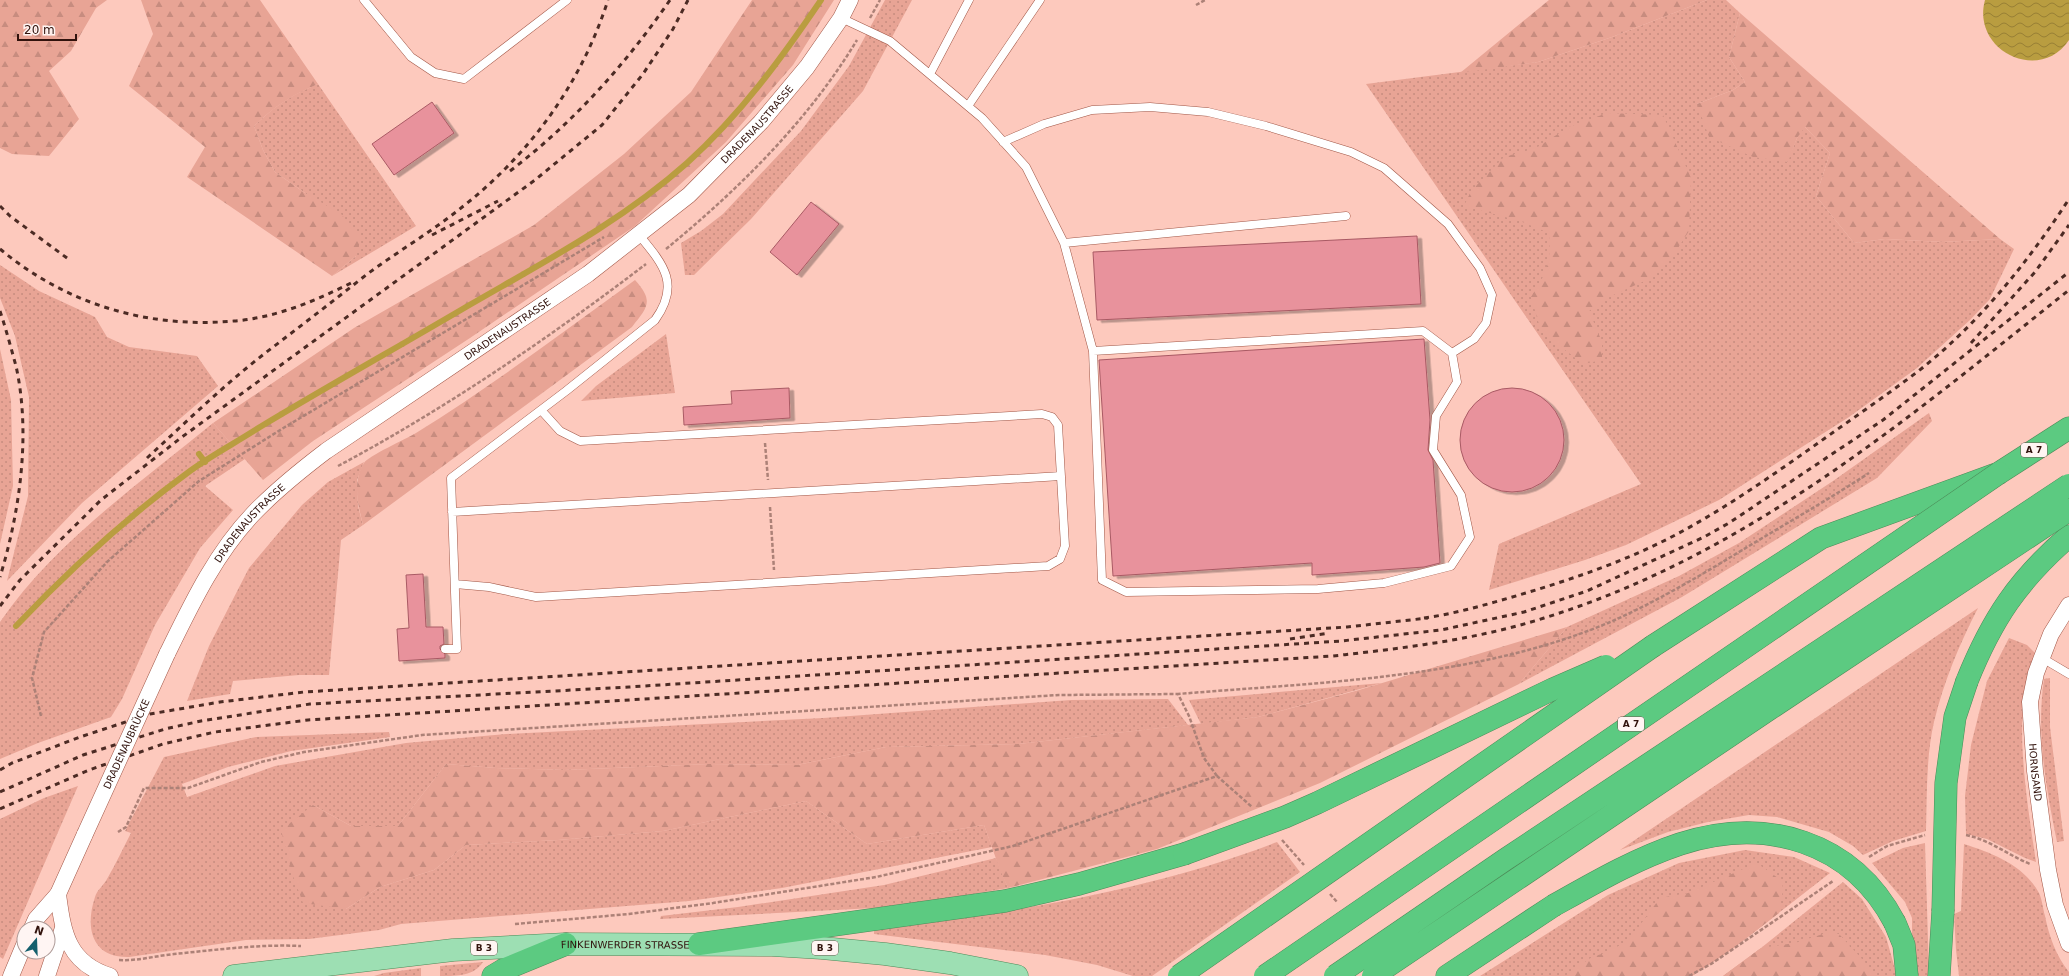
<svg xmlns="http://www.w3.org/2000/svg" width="2069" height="976" viewBox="0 0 2069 976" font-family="'DejaVu Sans',sans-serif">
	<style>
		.grass { fill: url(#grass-dots) }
		.forest { fill: url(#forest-firs) }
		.water { fill: url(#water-waves) }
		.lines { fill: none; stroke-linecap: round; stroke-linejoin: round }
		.stream { stroke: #b99d40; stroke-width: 6 }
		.building { fill: #e8929c; stroke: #a95a64; filter: url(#shadow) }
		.service-casing { stroke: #a15646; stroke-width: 9 }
		.minor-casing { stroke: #a15646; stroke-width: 17 }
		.primary-casing { stroke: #4d8a58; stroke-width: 23 }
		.motorway-casing { stroke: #4d8a58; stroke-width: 23 }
		.path { stroke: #ac8177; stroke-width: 2.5; stroke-dasharray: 4 2; stroke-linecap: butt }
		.service { stroke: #fff; stroke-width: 8 }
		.minor { stroke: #fff; stroke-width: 16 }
		.primary { stroke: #9ddfb3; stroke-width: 22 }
		.motorway { stroke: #5cca81; stroke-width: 22 }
		.rail { stroke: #4c2b24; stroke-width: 3; stroke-dasharray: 5 5; stroke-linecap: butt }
		.minor-bridge-casing { stroke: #a15646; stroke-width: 17; stroke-linecap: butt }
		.motorway-bridge-casing { stroke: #4d8a58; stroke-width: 23; stroke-linecap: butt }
		.minor-bridge { stroke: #fff; stroke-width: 16 }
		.motorway-bridge { stroke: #5cca81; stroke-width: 22 }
		.labels { text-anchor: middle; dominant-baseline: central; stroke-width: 3.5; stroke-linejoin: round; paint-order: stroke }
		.shield { fill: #fff5f3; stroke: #6f5651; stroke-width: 1 }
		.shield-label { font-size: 9px; font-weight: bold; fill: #31120c }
		.street-label { font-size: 10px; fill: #31120c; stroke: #fff5f3 }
	</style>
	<defs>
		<pattern id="grass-dots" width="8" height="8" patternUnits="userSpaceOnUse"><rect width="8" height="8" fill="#e8a495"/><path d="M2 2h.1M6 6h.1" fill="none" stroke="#c78c7f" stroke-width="1.8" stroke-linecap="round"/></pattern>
		<pattern id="forest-firs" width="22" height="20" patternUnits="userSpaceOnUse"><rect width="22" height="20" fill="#e8a495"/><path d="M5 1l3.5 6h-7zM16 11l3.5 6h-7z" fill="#c78c7f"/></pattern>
		<pattern id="water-waves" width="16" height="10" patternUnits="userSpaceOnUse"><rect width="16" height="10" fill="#b99d40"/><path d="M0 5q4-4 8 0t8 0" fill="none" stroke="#977f34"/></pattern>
		<filter id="shadow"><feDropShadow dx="4.5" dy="2.5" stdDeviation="0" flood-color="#0004"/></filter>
	</defs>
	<rect width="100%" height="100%" fill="#fdc9bd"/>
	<!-- grass -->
	<path class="grass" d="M885,0h27l-49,91 -112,128 -57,56h-9l-4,-32 20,-12 22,-17 78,-83 48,-65z
		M1707,0h19l14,13 -11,44 16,25 -12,8 -36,14 90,58 10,-24 7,-12 26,27 -14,43 38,47 31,-4 58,3 57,-3 14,10 -24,50 -20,21 -53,48 -68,49 -130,83 -93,45 -41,15 -96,30 10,-46 142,-60 -275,-400 172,-22 74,-25z
		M318,84l98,142 -84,50 24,-20 -51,-63 -30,-21 -12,-22 -9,-24c21,-20 37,-31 64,-42z
		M0,265l39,26 56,26 12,20 22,10 68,9 21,30 -136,117 -75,78 21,-85 1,-99 -14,-61 -15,-38z
		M666,334l9,59 -94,8 15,-15z
		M0,349l11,51 2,86 -13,58z
		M1929,413l3,8 -55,57 -195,119 -163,87 48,-57 112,-51 60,-33 94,-62z
		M213,423l32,36 -40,27 28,24 -33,38 -45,77 -33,74 -11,18 -73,26 -38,16v-137c55,-80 139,-138 213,-199z
		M364,462l-7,18 1,26 5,19 -22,15 -12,135h-30l-66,6 -3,13 -43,7 22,-55 40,-78 53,-63 26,-23z
		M1978,608c-19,37 -34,73 -44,114 -8,35 -7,73 -8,109l-33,10 -30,14 -10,-9 -24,-14 -52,-15 -28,-2 -41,7 -40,10 -48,18z
		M2009,638l18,7 9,9c-5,17 -12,36 -13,53 -4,47 6,108 13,155l-11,-4 -38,-19 -21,-5 -1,-38 6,-51 16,-64z
		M2050,678v49l14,114 -7,1c-11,-54 -21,-108 -13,-163z
		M1382,683l-124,34 -57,7 -12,-24z
		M1168,699l20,26 -170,19 -132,3 -89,18 -88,-1 -144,6 -69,-2 -50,-4 -48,62h-47l-38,-21 33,104 34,-22 54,-17 32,-25 92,-5 105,-9 143,-30 61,43 117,-19 8,22 -210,41 -93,13 -288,23 -22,6 -70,9 -63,1 -117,17c-38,1 -44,-30 -34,-60 2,-7 9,-12 12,-18 9,-15 16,-31 24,-46l-6,-2 39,-74 92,-20 133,-5 1,5 -99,14 -63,16 -46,17 5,13 88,-31 131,-23 100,-9 317,-16 248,-18z
		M78,786l-75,173 -3,-2v-138l44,-21z
		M1277,842l23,30 -148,104h-19l-36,-11 -52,-10 -171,-21v-4c135,-17 276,-39 403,-88z
		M1925,843l4,129v4h-11l-6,-39v-19l-7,-16 -33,-39 31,-15z
		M1964,844c28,9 60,21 75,49 3,6 4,16 6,23 4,20 11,40 24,56v4h-110l-3,-26 -2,-36 7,-3z
		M1745,850l49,7 36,16 -99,77 -39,26h-212l128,-81 71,-32z
		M996,858l12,30 -65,11 -69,9 -214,11 1,-3 77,-9 146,-22z
		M1843,882l19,17 24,38 11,39h-174l38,-28z
		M483,962c-9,14 -25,14 -43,14v-10z
		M421,968v8h-47l10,-3z"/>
	<!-- forest -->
	<path class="forest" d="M0,0h107l-11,8 -25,43 -22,20 30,48 -30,37 -37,-2 -12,-6z
		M141,0h119l58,84c-26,11 -43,22 -64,42l9,24 12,22 30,21 36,21 20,24 -5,18 -24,20 -145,-99 18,-30 -76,-61 24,-52z
		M752,0h82l-41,65 -67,77 -91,84 -165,112 -157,103 -50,39 -50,-57 141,-95 180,-103 90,-71 67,-62z
		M1549,0h158l-95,37 -74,25 -78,11z
		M1740,13l260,226 -57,3 -58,-3 -31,4 -38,-47 14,-43 -25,-26 -8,11 -9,24 -35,-5 -44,-20 -12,-33 36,-14 12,-8 -16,-25z
		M1607,113l56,2 28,63 -2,53 -17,26 -23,22 -38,17 -22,15 13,31v18l-19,4 -42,-33 -10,-34c17,-27 20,-33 18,-64l-29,-12 -56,-15 7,-15 33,-34 32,-9 33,-21z
		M635,280c19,21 13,27 -3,47l-269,198c-5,-20 -11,-43 1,-62 4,-7 42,-24 52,-30 76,-47 147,-101 219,-153z
		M1567,627l-48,57 -199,99 -163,66 -149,39 -8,-18 -16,-45 -117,19 -61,-43 -143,30 -105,9 -92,5 -32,25 -54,17 -34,22 -43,-6 -11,-30 -11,-43 32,-25 38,21h47l48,-62 50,4 69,2 144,-6 88,1 89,-18 132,-3 240,-27 101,-27z
		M1757,863l25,18 1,9 -4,23 -48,37 -39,26h-127l27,-19 16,-5 21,-12 31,-42 28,-5z
		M1829,932l10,2 34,37v5h-150l38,-28 34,-5z"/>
	<!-- water -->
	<path class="water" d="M1985,0h84v40c-29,44 -98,11 -84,-40z"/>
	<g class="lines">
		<!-- stream -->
		<path class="stream" d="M199,454l6,8
			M16,626c54,-57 111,-109 174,-155 22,-16 47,-29 70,-44 68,-41 138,-80 206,-120 76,-44 155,-85 221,-144 53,-48 94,-104 134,-163"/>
	</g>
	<!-- building -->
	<path class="building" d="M432,102l22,31 -60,42 -22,-31z
		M811,202l28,22 -42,51 -27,-23z
		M1417,236l4,68 -324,16 -4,-68z
		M1424,339l6,81 -2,30 5,10 7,103 -16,4 -112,8v-12l-199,13 -14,-216z
		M1460 440a52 52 0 1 1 104 0a52 52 0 1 1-104 0Z
		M789,388l1,30 -106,7 -1,-18 49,-3 -1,-13z
		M423,574l3,53h17l1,17 -4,2v3l5,5v4l-46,3 -2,-32 12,-1 -3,-53z"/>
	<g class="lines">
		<!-- service casing -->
		<g class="service-casing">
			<path id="service" d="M364,0l47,57 24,16 29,6 103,-79
				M841,18l49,23 92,77 44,49 38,76 29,108 9,229 24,12 192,-3 66,-6 67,-17 19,-29 -9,-42 -28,-45 3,-34 21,-34 -5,-29 -29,-22 -330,20
				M930,74l39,-74
				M968,106l72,-106
				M1003,142l41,-18 48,-14 58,-3 58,5 58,14 85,26 33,16 64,56 32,44 12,27 -6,28 -12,16 -22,14
				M1064,243l282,-27
				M452,512l609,-36
				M455,584l34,3 47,10 512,-31 12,-7 5,-13 -7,-121 -6,-8 -10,-3 -462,27 -20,-10 -19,-21
				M445,649h12l-6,-171 115,-87 89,-71c26,-36 8,-56 -16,-85
				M2042,658l27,16"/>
		</g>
		<!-- minor casing -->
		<g class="minor-casing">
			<g id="minor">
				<path id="s1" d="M2069,605l-18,29 -15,39 -6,29 5,69 13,99 7,35 14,39"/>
				<path id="s2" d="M167,654c24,-49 48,-100 86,-140 22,-23 48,-44 73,-63l262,-177 101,-79 72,-73 46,-55 34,-49 9,-18"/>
				<path d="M58,894c5,39 10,69 52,82"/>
				<path d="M32,928l4,-9 22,-25 27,-60"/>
				<path d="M11,976l13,-31"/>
				<path d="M47,976l16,-48"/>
			</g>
		</g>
		<!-- primary casing -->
		<g class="primary-casing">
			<g id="primary">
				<path id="s3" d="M234,976l219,-26 113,-6 206,1 50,3 63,6 65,9 67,13"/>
			</g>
		</g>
		<!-- motorway casing -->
		<g class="motorway-casing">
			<path id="motorway" d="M1653,646l168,-108 178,-65 70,-45
				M1967,681c25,-62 51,-101 102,-145
				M1895,923l9,22 3,31
				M699,944l306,-43 74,-17 105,-30
				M493,976l10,-6 63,-26
				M1447,976l106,-70
				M1939,976l4,-65"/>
		</g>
		<!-- path -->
		<path class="path" d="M1196,5l9,-5
			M870,18l10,-18
			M666,249c73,-60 142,-128 191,-209
			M765,443l3,37
			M338,466c107,-57 211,-128 308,-202
			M770,507l4,63
			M41,716l-9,-38 12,-46 63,-70 92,-81 86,-54 319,-190
			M1217,776l-13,-18 -15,-42 -11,-22c144,-12 295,-15 430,-71 44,-19 90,-46 131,-71 43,-26 87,-51 130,-79
			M118,832l8,-5 18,-39h44l73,-26 43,-10 118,-17 637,-40 119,-1
			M1966,835c24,5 42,20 64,29
			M1282,840l22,25
			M1869,857l18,-11 38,-11
			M1330,894l7,8
			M515,924l114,-10 84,-11 163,-26 137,-31 204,-70 35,31
			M119,960c19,1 36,-4 55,-6 42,-4 84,-10 127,-8
			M1689,976l22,-12 122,-83"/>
		<!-- service -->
		<use href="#service" class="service"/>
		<!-- minor -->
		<use href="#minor" class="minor"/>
		<!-- primary -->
		<use href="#primary" class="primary"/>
		<!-- motorway -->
		<use href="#motorway" class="motorway"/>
		<!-- rail -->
		<path class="rail" d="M510,171c63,-48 115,-106 160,-171
			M0,206l10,10 61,45
			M432,235l66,-34
			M0,249c66,55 148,80 234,72 41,-3 81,-20 117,-38
			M0,311c6,18 11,37 16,55 15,68 4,145 -16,211
			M1971,343l64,-71 34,-47
			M147,458c38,-35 76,-72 117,-104 34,-26 68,-52 102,-79 31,-23 65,-43 95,-67 69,-54 120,-124 147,-208
			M0,606l20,-26 81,-80 81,-63 353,-257 67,-55 41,-51 30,-45 15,-29
			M1424,618c29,-4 57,-12 85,-20 58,-17 116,-36 170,-65 52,-28 101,-63 149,-97 31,-22 63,-44 93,-67 59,-47 107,-107 148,-170
			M1290,639l39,-6
			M0,770l12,-7 68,-26 70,-23 70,-12 84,-10 1043,-65 81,-9
			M0,792l83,-37 82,-26 36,-8 109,-17 319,-17 712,-46 100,-11 83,-18 63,-21 117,-54 25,-14 154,-103 186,-148
			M0,809l89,-39 74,-26 52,-12 93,-12 1025,-64c71,-8 142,-16 211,-38 203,-63 362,-198 525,-328"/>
		<!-- minor-bridge casing -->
		<g class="minor-bridge-casing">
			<g id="minor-bridge">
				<path id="s4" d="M85,834l82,-180"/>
			</g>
		</g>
		<!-- motorway-bridge casing -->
		<g class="motorway-bridge-casing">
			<path id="motorway-bridge" d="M1184,854l101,-37 32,-14 236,-114 53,-23
				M1553,906c41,-23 82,-47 127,-62 86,-28 172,-3 215,79
				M1943,911l3,-128 9,-66 12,-36
				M1179,976l474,-330
				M1265,976l734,-503
				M1335,976l171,-117 563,-374
				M1373,976l395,-266 301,-200"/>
		</g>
		<!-- minor-bridge -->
		<use href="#minor-bridge" class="minor-bridge"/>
		<!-- motorway-bridge -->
		<use href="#motorway-bridge" class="motorway-bridge"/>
	</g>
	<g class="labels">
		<!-- shield labels -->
		<g class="shield">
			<rect x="2021" y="443" width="26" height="14" rx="3"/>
			<rect x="1618" y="717" width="26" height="14" rx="3"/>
			<rect x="471" y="941" width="26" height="14" rx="3"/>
			<rect x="812" y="941" width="26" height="14" rx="3"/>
		</g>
		<g class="shield-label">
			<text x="2034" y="450">A 7</text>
			<text x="1631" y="724">A 7</text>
			<text x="484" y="948">B 3</text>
			<text x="825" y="948">B 3</text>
		</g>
		<!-- street labels -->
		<g class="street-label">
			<text stroke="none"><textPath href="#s2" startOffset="804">DRADENAUSTRASSE</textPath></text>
			<text stroke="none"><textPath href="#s2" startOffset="480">DRADENAUSTRASSE</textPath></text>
			<text stroke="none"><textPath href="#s2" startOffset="156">DRADENAUSTRASSE</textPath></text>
			<text stroke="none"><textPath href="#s4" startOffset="99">DRADENAUBRÜCKE</textPath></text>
			<text stroke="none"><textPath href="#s1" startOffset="176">HORNSAND</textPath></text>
			<text stroke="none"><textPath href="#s3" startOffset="393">FINKENWERDER STRASSE</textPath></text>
		</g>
	</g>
	<!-- north arrow -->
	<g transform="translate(36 940) rotate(19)"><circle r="19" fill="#fff5f3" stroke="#ad9a97"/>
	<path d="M0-3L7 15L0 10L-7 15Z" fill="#15606d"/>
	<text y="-6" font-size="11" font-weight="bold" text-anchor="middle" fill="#31120c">N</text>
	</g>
	<!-- scale -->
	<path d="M18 34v6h58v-6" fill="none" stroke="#31120c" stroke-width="2"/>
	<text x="24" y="34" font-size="12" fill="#31120c" stroke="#fff5f3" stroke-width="3" paint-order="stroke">20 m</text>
</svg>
